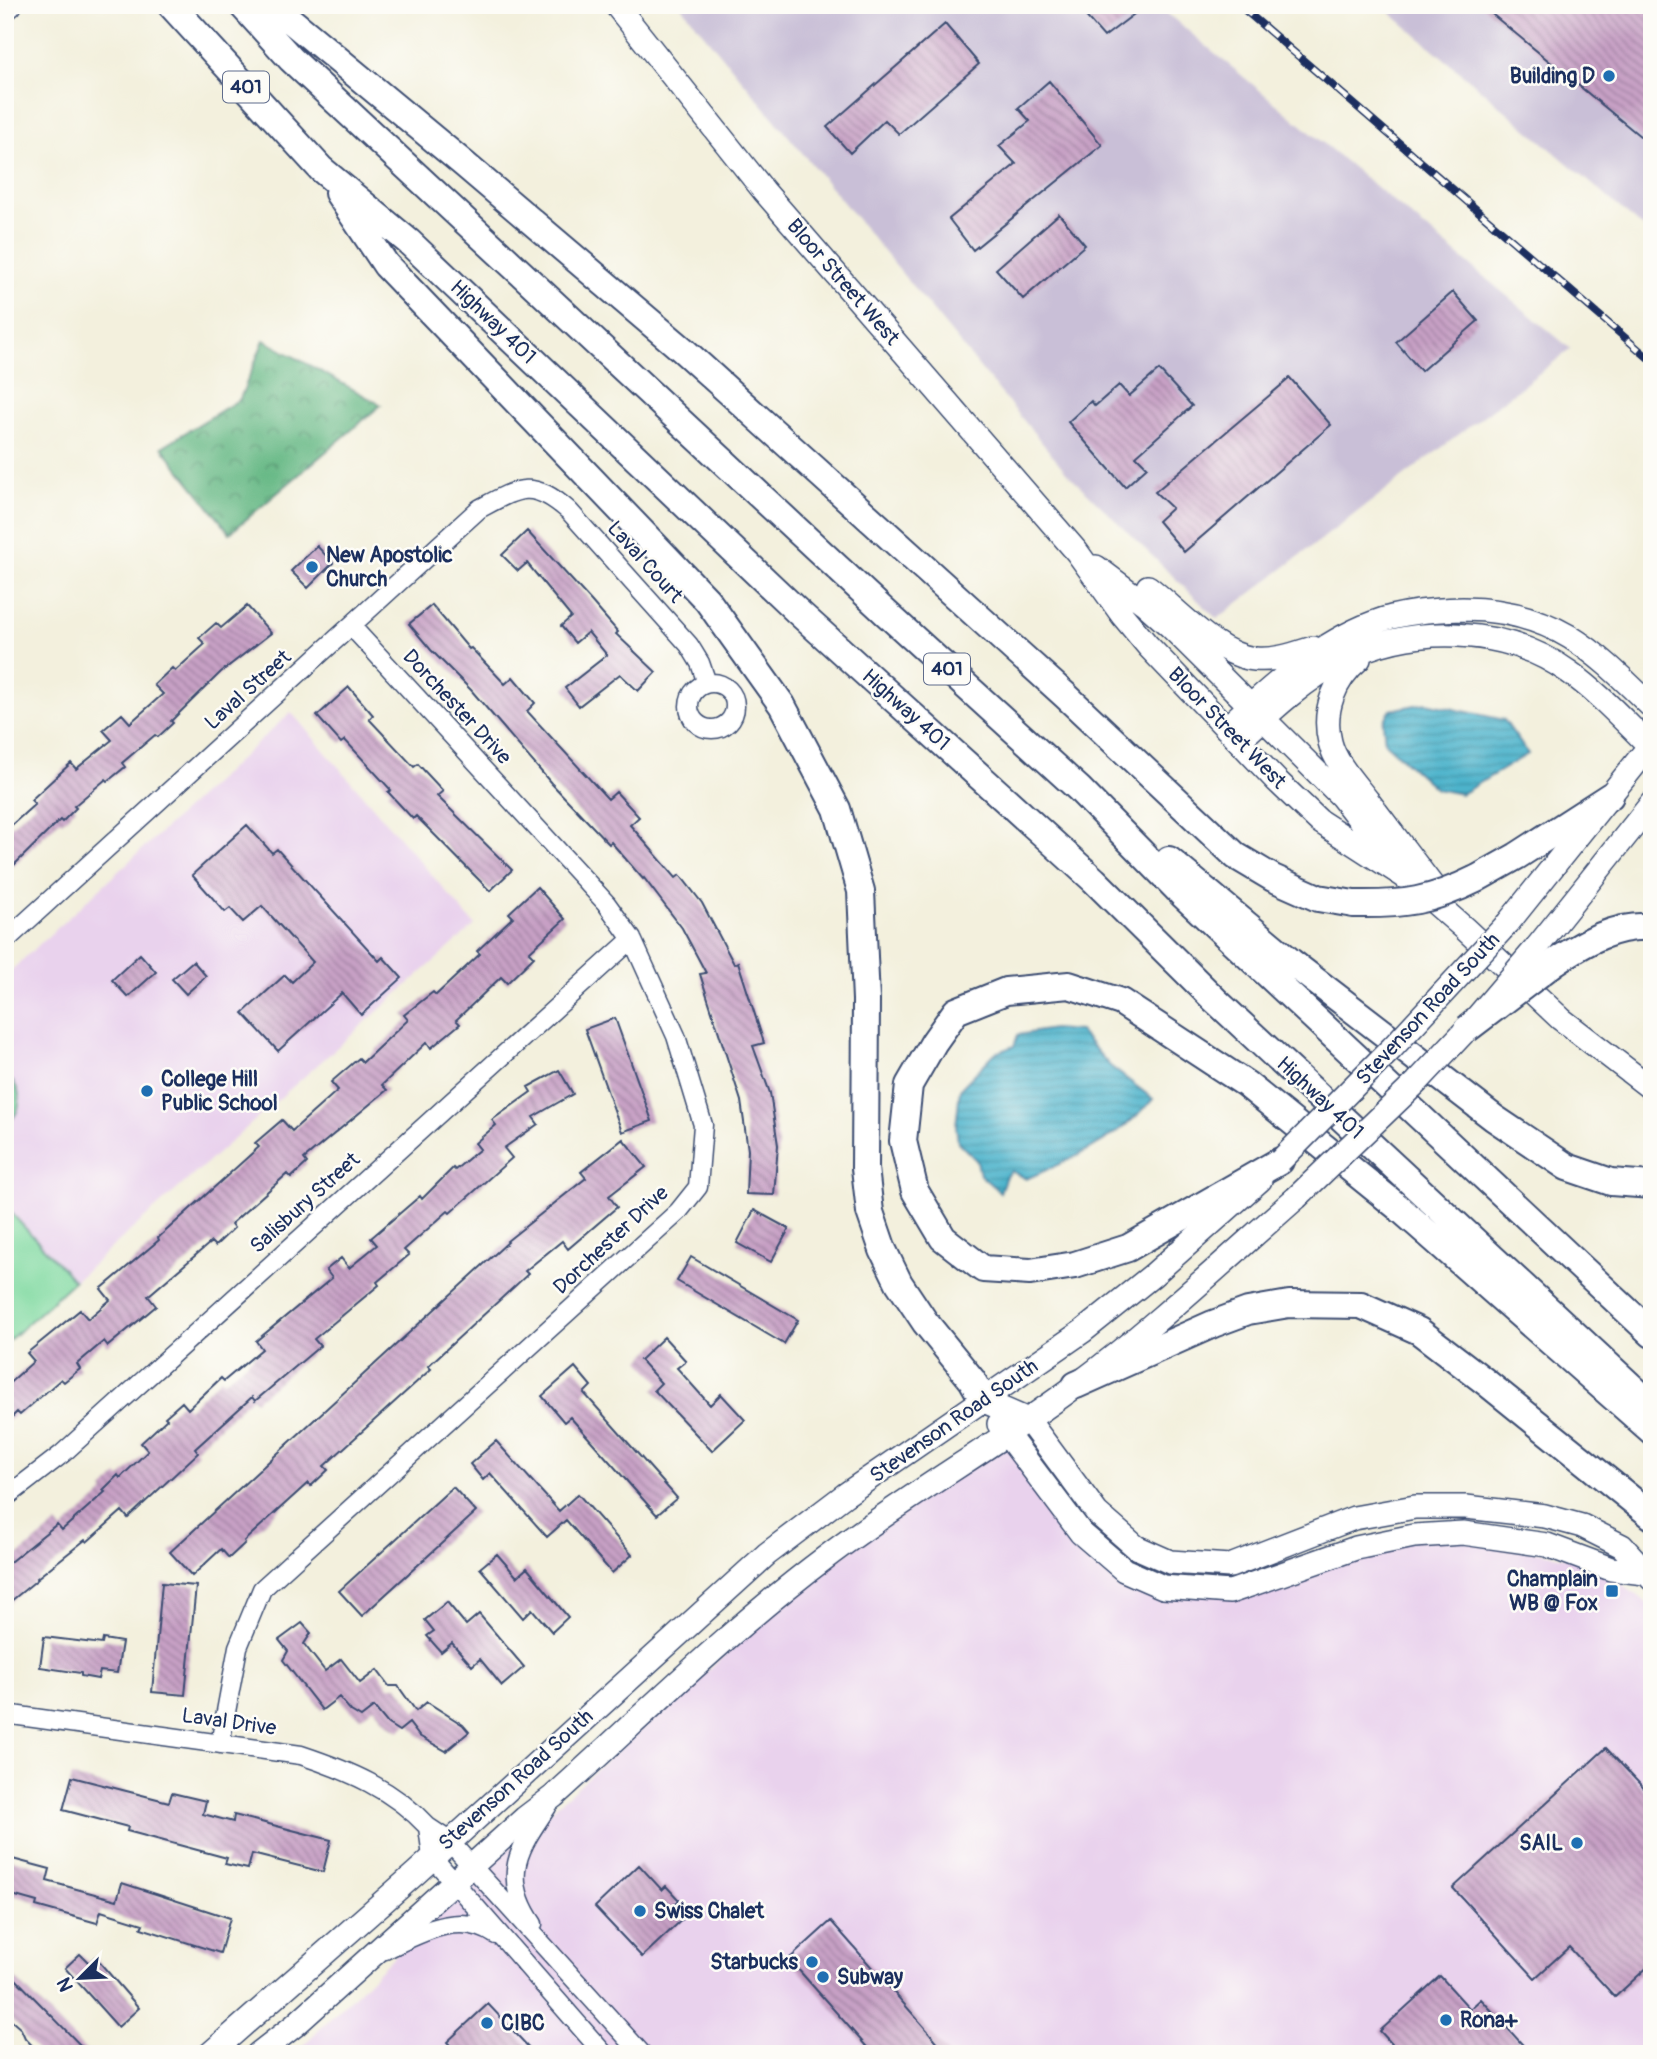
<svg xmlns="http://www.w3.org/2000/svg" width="1657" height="2059" viewBox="0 0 1657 2059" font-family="Pangolin,sans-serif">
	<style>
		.built { fill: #e9d2ed }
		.industrial { fill: #c9bfd7 }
		.forest { fill: url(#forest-crowns); stroke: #417472; stroke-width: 2 }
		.park { fill: #7fd9a0; stroke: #4d847f; stroke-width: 2 }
		.water { fill: url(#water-rules); stroke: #347295; stroke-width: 2 }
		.building { fill: url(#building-back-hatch) }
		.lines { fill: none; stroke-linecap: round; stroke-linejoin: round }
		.minor-casing { stroke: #3b4c71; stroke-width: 21 }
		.major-casing { stroke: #3b4c71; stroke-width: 26 }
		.highway-casing { stroke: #3b4c71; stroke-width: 30 }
		.minor { stroke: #fff; stroke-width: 18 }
		.major { stroke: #fff; stroke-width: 23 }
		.highway { stroke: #fff; stroke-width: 26 }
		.rail-casing { stroke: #1b2f5e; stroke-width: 8 }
		.rail { stroke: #fdfcf7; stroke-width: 5; stroke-dasharray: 16; stroke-linecap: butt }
		.major-bridge-casing { stroke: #3b4c71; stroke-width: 26; stroke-linecap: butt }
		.highway-bridge-casing { stroke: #3b4c71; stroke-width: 30; stroke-linecap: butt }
		.major-bridge { stroke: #fff; stroke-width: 23 }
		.highway-bridge { stroke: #fff; stroke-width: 26 }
		.poi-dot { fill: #1f6fb2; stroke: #fdfcf7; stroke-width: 2.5 }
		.labels { text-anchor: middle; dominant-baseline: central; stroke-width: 5; stroke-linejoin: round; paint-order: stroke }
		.shield { fill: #fdfcf7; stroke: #5f6c8c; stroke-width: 2 }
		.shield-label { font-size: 19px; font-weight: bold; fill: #1b2f5e }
		.poi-label { font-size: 21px; font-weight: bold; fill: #1b2f5e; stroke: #fdfcf7; text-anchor: start }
		.street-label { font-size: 21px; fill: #1b2f5e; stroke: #fdfcf7 }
	</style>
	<defs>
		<pattern id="forest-crowns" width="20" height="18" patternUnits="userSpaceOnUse" patternTransform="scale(1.75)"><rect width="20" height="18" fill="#67b986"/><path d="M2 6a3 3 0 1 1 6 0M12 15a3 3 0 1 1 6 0" fill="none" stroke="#549771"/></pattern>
		<pattern id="water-rules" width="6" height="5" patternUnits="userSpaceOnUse" patternTransform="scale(1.75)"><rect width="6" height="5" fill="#4db4cc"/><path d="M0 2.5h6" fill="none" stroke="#3f93a9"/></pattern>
		<pattern id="building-back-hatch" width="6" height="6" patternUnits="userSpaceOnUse" patternTransform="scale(1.75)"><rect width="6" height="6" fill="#c7a0c5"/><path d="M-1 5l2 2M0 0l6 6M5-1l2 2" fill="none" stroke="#a183a3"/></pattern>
	</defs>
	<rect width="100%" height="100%" fill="#fdfcf7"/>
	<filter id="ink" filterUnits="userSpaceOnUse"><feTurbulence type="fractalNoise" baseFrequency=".0143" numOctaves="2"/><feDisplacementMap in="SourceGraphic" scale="14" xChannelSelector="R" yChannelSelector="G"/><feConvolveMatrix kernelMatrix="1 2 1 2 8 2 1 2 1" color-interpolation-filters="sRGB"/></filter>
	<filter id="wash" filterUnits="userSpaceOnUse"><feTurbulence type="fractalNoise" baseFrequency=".00686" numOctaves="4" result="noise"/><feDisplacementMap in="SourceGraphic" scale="28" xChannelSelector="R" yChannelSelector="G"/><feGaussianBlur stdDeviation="1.57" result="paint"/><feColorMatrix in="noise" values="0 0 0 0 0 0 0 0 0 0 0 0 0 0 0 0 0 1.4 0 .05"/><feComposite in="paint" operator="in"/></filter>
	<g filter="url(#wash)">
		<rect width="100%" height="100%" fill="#f3f0dd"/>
		<!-- built -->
		<path class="built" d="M291,712l184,213 -401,356 -69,-75v-230z
			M1006,1439l78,106 95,53 244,-67 170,31 59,45v447h-1358l172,-168 342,-305z"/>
		<!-- industrial -->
		<path class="industrial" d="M680,5h477l414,344 -354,270 -150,-146z
			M1381,5h271v230z"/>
		<!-- forest -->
		<path class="forest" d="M264,340l117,65 -151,128 -68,-86 78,-48z"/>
		<!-- park -->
		<path class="park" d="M5,1076c19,9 19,39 0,48z
			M5,1206l69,75 -69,63z"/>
		<!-- water -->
		<path class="water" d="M1426,703l78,17 24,34 -67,40 -25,-5 -51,-46 -2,-21 8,-12z
			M1053,1029l26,2 31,35 43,33c-33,39 -81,60 -127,80l-15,-8 -5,5 -6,16 -20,-17 -3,-14 -19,-19 -2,-16 4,-37 35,-36 19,-7 4,-11z"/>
		<g id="blocks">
			<!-- building -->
			<path class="building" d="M1076,5h70l-42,32z
				M1481,5h171v141z
				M945,24l34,40 -80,70 -14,-14 -35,33 -23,-26z
				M1049,81l53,64 -129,105 -24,-31 67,-55 -17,-18 31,-25 -12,-13z
				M1059,214l26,31 -62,54 -27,-30z
				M1453,292l25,29 -57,50 -25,-29z
				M1159,370l33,36 -56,50 11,11 -22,20 -57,-65 23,-21 4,5 24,-21 10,11z
				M1290,378l41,47 -147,127 -26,-31 14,-13 -17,-16z
				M527,531l64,70 27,31 -2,2 40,38 -18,19 -18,-17 -41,32 -14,-18 42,-33 -19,-23 -13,11 -14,-17 10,-9 -44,-54 -9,8 -16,-16z
				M317,546l16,17 -25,25 -17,-17z
				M432,605l37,44 2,-1 34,36 8,-7 22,26 -8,8 81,88 8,-7 23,25 -9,8 46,53 4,-3 22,28 32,61 4,-2 26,81 -11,3 17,47 8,52 -4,50 -28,-1 2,-44 -7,-49 -41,-127 6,-1 -24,-45 -38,-50 -1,1 -32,-37 -2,2 -58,-61 -80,-93 -40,-40 -22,-26z
				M247,606l24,27 -50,39 -50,49 2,2 -15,14 -3,-2 -33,28 3,4 -17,14 -2,-2 -32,27 2,2 -14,14 -2,-2 -48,47 -7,-8v-28l30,-27 -4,-4 40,-37 5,6 36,-29 -9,-10 19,-16 8,9 33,-29 -9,-9 18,-17 3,3 30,-27 -6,-6 17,-15 5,5z
				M349,687l24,28 -4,4 45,48 4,-3 25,27 -6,5 75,74 -22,21 -74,-75 -3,3 -25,-27 3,-2 -46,-50 -4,3 -24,-27z
				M247,825l25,28 5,-4 102,112 4,-4 19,21 -41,37 -19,-22 -64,58 -35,-38 42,-38 7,7 21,-20 -51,-56 -19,16 -13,-14 -5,4 -33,-37z
				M537,887l28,32 -36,33 5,5 -27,26 -6,-6 -45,43 4,4 -29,24 -4,-6 -45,43 5,5 -83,69 3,4 -16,15 -4,-4 -56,50 3,4 -19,18 -4,-4 -63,54 8,10 -48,40 -4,-5 -27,23 3,5 -16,13 -3,-3 -41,36 -3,-3 -12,12v-37l29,-26 -7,-8 53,-43 8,9 22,-19 -9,-11 58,-49 -1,-2 101,-91 -4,-4 27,-23 10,11 46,-41 -7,-8 28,-24 4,4 45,-42 -4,-5 29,-23 3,3 44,-41 -3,-3 36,-34 -4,-4z
				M140,954l16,18 -28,25 -16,-17z
				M193,961l13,15 -20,18 -14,-15z
				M615,1018l37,103 -30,11 -37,-103z
				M559,1070l14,24 -40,23 5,7 -34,24 8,10 -62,55 -2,-2 -44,39 5,5 -32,27 2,3 -65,54 6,7 -65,55 -3,-4 -57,52 3,4 -70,65 -6,-7 -35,31 -2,-2 -48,38 1,1 -33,27v-40l52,-42 5,6 43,-38 -2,-2 15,-15 2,3 28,-27 -7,-8 26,-24 -2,-2 17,-15 6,7 33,-31 3,3 38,-32 -6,-8 76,-63 -6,-8 15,-12 8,10 28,-23 -6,-7 49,-42 2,3 31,-31 2,2 25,-21 -5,-6 21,-18 -4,-5 39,-28 -3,-5z
				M623,1139l23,28 -37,29 8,11 -49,42 -6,-8 -37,30 3,3 -100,92 3,3 -107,97 4,4 -17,16 -3,-3 -64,58 1,2 -16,15 -8,-9 -29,27 -22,-24 338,-310 -1,-1 79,-63 -5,-6z
				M754,1210l35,19 -18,33 -34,-19z
				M691,1257l107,63 -14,24 -107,-63z
				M664,1337l22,24 -9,7 33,37 11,-11 24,26 -33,31 -58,-61 7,-7 -21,-23z
				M575,1367l16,19 -7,7 93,105 -20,17 -87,-98 -6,5 -22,-26z
				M496,1441l63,70 19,-17 54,61 -20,18 -46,-53 -19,17 -57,-64 -7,7 -13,-16z
				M453,1487l23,25 -114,104 -23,-25z
				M497,1554l20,23 10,-9 41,49 -16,15 -20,-23 -9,9 -43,-50z
				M162,1583l34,3 -11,109 -33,-3z
				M447,1602l19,23 13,-11 45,53 -22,19 -22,-27 -8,7 -20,-23 -11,9 -14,-16 7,-5 -9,-11z
				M302,1623l9,10 -7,11 21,27 16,-12 19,24 17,-13 12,16h9l18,25 11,-9 36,23 6,7 -23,19 -27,-15 -10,-13 -10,8 -11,-7 -14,-17 -13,10 -10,-6 -12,-14 -17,13 -39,-50 5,-9 -9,-11z
				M44,1637l58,7 1,-5 19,3 -5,31 -17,-2 -2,8 -17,-3v-3l-41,-6z
				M1606,1748l46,49v166l-37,34 -46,-50 -34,31 -82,-90z
				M72,1777l97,25 3,-9 34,8 -3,13 30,8 1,-7 97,25 -8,32 -71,-18 -4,15 -23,-5 2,-6 -100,-27 1,-4 -65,-17z
				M5,1857l45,12 -3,12 70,19 5,-17 108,35 -10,35 -79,-25 2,-4 -42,-13 -4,12 -61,-17 1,-4 -32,-9z
				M639,1865l23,25 4,-4 13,14 -4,4 11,12 -44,41 -47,-50z
				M831,1921l117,133h-75l-84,-95z
				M80,1954l9,9 6,-6 44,51 -21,19 -53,-59z
				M5,1968l84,86h-49l-15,-16 -4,-9 -16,-14z
				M1440,1976l30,33 11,-10 50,55h-130l-21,-23z
				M488,2004l47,50h-77l-11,-12z"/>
		</g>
	</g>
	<g filter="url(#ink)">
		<use href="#blocks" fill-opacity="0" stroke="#3b4c71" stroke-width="2"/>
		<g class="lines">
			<!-- minor casing -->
			<g class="minor-casing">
				<path id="minor" d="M689 706a23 23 0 1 1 46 0a23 23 0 1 1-46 0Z
					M5,941l474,-432c39,-21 53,-31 90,2l120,134 11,18 7,20
					M5,1498l57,-44 570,-515
					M5,1714l296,41c48,16 92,34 127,72
					M220,1744l18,-97 24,-58 416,-377 20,-25 5,-62 -27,-89 -44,-97 -26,-36 -254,-276
					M533,1924c-33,-48 -14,-76 14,-117
					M385,1950c36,-17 74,-40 111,-15
					M604,2054l-172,-197 -4,-30 21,14 193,213"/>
			</g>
			<!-- major casing -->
			<g class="major-casing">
				<path id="major" d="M616,5l148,186 313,361 46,64 25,30 129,135 42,40 85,55 60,52 97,91 91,70
					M5,9l5,-4
					M1096,567l48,36 28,25 169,168 52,67
					M1148,587c30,23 68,68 107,72 20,2 39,-5 58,-11
					M1359,659c-24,20 -37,51 -29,83 5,21 25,42 38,59 23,30 46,61 69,91
					M1226,728c44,-40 91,-84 147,-105 28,-11 60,-13 90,-14 37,0 75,9 107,28 31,19 56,45 82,70
					M1239,741c32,-30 66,-62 105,-82 69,-35 161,-33 225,13 30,21 56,50 83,76
					M1508,923l144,-180
					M1537,947l115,-144
					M984,1401l44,19 69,93 39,34 34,15 60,4 124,-48 61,-11h51l79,9 37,10 40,20 30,33
					M999,1424l82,109 43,37 39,17 67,5 126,-44 58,-12 49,-3 84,12 64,24 34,4
					M210,2054l206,-181 351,-319 78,-59 238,-164 70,-56 107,-95
					M258,2054l36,-28 231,-208 29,-22c89,-80 175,-166 271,-238 80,-61 168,-111 249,-171 78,-58 149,-125 222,-189"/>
			</g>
			<!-- highway casing -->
			<g class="highway-casing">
				<path id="highway" d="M171,5l150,164 88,73 388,369 297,269 121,120 437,406
					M242,5l49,54 595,554 193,176 103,105 470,440
					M272,5l192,159 219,186 383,346 170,160 37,22 45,20 36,6
					M338,193l48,72 321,335 75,105 55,104 24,82 5,109 -1,168 5,44 13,38 16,33 26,39 47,58 12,21
					M1169,860l122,102 203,156 73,49 44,15 41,3
					M1476,879l41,-23 93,-60
					M1555,962c30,-20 60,-38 97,-35
					M1280,1161l-152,87 -53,17 -45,7 -47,-3 -40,-31 -28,-47 -12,-50 6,-56 25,-43 22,-31 50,-20 63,-6 52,17 125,82 152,123 254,224
					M1076,1385l137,-61 35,-13 41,-7 72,1 58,26 68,52 165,133"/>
			</g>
			<!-- minor -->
			<use href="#minor" class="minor"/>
			<!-- major -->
			<use href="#major" class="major"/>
			<!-- highway -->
			<use href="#highway" class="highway"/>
			<!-- rail casing -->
			<g class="rail-casing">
				<path id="rail" d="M1239,5l413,356"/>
			</g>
			<!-- rail -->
			<use href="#rail" class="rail"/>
			<!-- major-bridge casing -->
			<g class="major-bridge-casing">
				<path id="major-bridge" d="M1280,1161l112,-113 116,-125
					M1296,1198l121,-116 50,-53 70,-82"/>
			</g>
			<!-- highway-bridge casing -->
			<g class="highway-bridge-casing">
				<path id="highway-bridge" d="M1354,904c49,1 78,-3 122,-25
					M1467,1029l88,-67"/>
			</g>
			<!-- major-bridge -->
			<use href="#major-bridge" class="major-bridge"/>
			<!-- highway-bridge -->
			<use href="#highway-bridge" class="highway-bridge"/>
		</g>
	</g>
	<!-- markers -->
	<g class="poi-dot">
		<circle cx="1609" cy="76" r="7"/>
		<circle cx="312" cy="567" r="7"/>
		<circle cx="147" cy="1091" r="7"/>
		<rect x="1605" y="1584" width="14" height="14" rx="3.5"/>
		<circle cx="1577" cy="1843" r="7"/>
		<circle cx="640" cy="1911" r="7"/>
		<circle cx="812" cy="1962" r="7"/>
		<circle cx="823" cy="1977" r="7"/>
		<circle cx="1446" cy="2020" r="7"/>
		<circle cx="487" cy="2023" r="7"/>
	</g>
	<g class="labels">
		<!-- shield labels -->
		<g class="shield">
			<rect x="223" y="71.5" width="46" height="31" rx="5"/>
			<rect x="924" y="653.5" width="46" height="31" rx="5"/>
		</g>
		<g class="shield-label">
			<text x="246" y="87">401</text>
			<text x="947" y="669">401</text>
		</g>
		<!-- poi labels -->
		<g class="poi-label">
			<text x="1595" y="76" text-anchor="end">Building D</text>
			<text x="326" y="555">New Apostolic<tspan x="326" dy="24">Church</tspan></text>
			<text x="161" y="1079">College Hill<tspan x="161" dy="24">Public School</tspan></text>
			<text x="1598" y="1579" text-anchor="end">Champlain<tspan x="1598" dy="24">WB @ Fox</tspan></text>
			<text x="1563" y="1843" text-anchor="end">SAIL</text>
			<text x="654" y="1911">Swiss Chalet</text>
			<text x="798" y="1962" text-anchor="end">Starbucks</text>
			<text x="837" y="1977">Subway</text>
			<text x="1460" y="2020">Rona+</text>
			<text x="501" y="2023">CIBC</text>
		</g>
		<!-- street labels -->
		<g class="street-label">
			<text transform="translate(843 282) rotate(49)">Bloor Street West</text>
			<text transform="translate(493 322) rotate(44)">Highway 401</text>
			<text transform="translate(645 562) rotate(48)">Laval Court</text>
			<text transform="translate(248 690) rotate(-42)">Laval Street</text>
			<text transform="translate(457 707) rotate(47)">Dorchester Drive</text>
			<text transform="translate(906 710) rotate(42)">Highway 401</text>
			<text transform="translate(1227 728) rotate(46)">Bloor Street West</text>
			<text transform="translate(1428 1009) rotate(-47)">Stevenson Road South</text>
			<text transform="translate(1320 1098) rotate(43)">Highway 401</text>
			<text transform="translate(305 1203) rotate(-42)">Salisbury Street</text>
			<text transform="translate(611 1240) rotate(-43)">Dorchester Drive</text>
			<text transform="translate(954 1421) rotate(-35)">Stevenson Road South</text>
			<text transform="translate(229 1722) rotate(8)">Laval Drive</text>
			<text transform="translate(516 1780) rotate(-42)">Stevenson Road South</text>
		</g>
	</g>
	<!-- margin -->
	<rect width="1657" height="2059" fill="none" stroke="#fdfcf7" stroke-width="28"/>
	<!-- north arrow -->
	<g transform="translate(80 1978) rotate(246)" stroke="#fdfcf7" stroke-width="5" paint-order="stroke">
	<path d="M0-5L12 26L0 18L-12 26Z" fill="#1b2f5e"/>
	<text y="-10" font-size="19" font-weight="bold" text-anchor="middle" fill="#1b2f5e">N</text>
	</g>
</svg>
